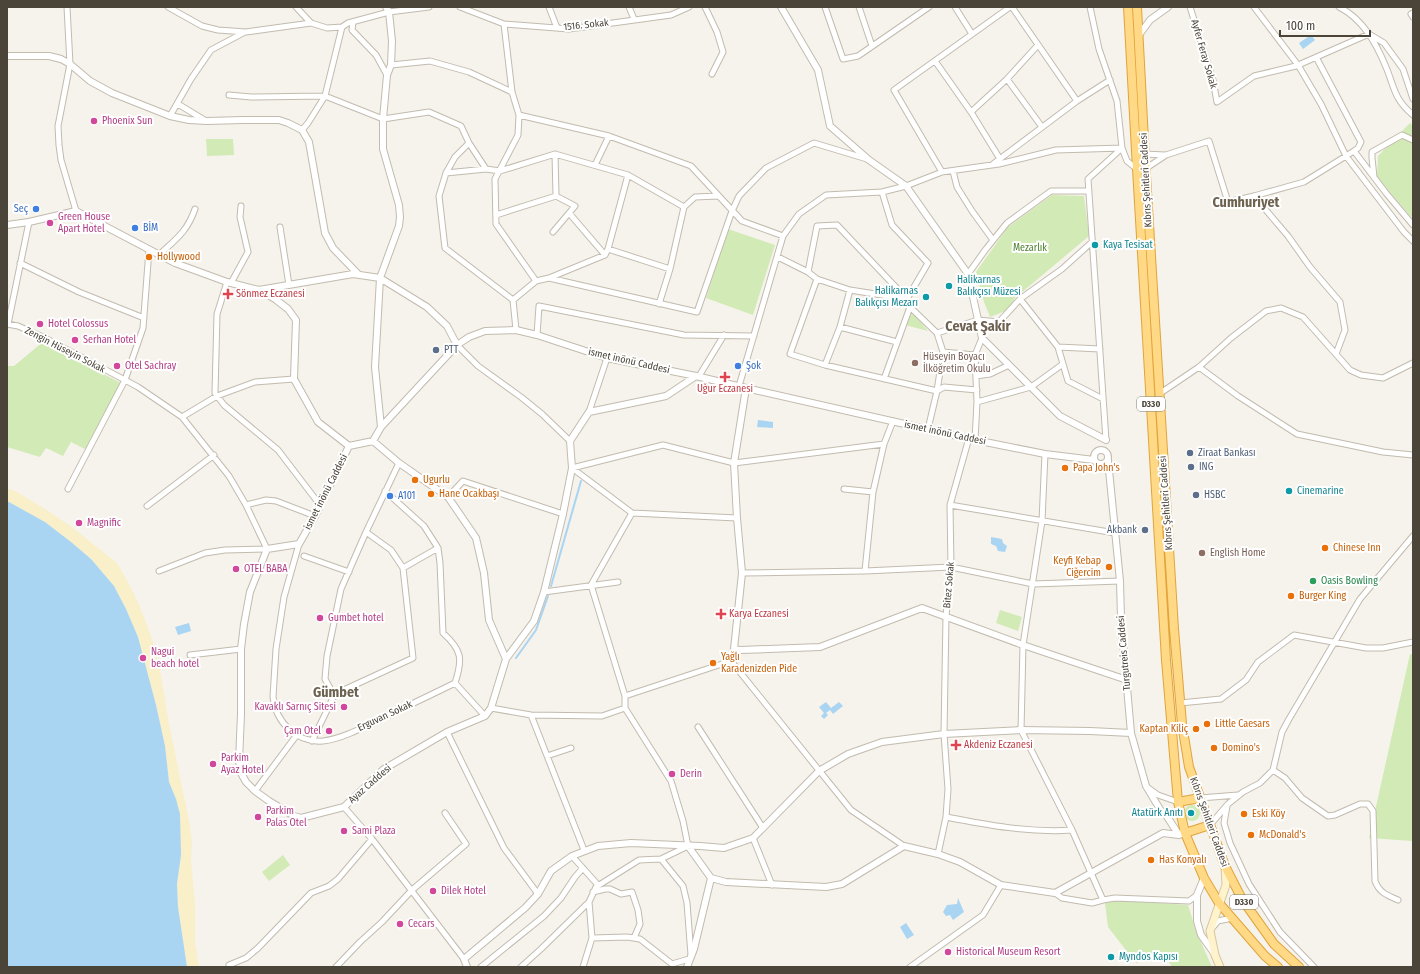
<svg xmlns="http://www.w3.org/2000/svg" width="1420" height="974" viewBox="0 0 1420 974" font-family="'Fira Sans Condensed',sans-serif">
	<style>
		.green { fill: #d2eab5 }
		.sand { fill: #f9efc9 }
		.water { fill: #a9d4f2 }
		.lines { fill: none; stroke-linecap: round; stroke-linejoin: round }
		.stream { stroke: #a9d4f2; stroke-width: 2 }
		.minor-casing { stroke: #c2bbae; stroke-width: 7 }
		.tertiary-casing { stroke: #c2bbae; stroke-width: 8 }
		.secondary-casing { stroke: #d6c79b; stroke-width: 9 }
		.trunk-casing { stroke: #e0a43c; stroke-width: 10 }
		.minor { stroke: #fff; stroke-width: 5 }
		.tertiary { stroke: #fff; stroke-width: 6 }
		.secondary { stroke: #fff3cd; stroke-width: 7 }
		.trunk { stroke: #ffd985; stroke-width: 8 }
		.hotel-dot { fill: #d1479c; stroke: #fff; stroke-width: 1.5 }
		.shop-dot { fill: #3f7fe0; stroke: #fff; stroke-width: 1.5 }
		.culture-dot { fill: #0f9aa8; stroke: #fff; stroke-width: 1.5 }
		.food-dot { fill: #e8710a; stroke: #fff; stroke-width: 1.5 }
		.health-dot { fill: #e0444e; stroke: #fff; stroke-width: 1.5 }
		.service-dot { fill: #5c6f8a; stroke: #fff; stroke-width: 1.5 }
		.education-dot { fill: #8d6e63; stroke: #fff; stroke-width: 1.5 }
		.leisure-dot { fill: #2e9e5b; stroke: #fff; stroke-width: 1.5 }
		.labels { text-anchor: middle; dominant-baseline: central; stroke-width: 4; stroke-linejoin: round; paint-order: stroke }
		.shield { fill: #fff; stroke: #817c74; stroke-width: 1 }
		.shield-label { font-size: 9px; font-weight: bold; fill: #4b4439 }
		.street-label { font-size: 10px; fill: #4b4439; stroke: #fff }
		.hotel-label { font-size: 10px; fill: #b23c85; stroke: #fff; text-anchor: start }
		.shop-label { font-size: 10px; fill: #366cbe; stroke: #fff; text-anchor: start }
		.culture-label { font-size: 10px; fill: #0d838f; stroke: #fff; text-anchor: start }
		.park-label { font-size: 10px; fill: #4a7f2a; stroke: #fff }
		.food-label { font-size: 10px; fill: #c56008; stroke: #fff; text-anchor: start }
		.health-label { font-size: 10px; fill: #be3a42; stroke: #fff; text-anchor: start }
		.service-label { font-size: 10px; fill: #4e5e75; stroke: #fff; text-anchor: start }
		.education-label { font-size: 10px; fill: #785e54; stroke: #fff; text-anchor: start }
		.leisure-label { font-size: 10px; fill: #27864d; stroke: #fff; text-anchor: start }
		.district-label { font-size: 14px; font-weight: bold; fill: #6e6250; stroke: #fff }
	</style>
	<rect width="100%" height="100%" fill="#f6f3ec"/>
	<!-- green -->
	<path class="green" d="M1410,123l3,3v93l-36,-42 1,-21z
		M206,139h27l1,16 -27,1z
		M1052,195l32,1 5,40 -74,62 -7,12 -18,7 -6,-15 -8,-30 32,-45z
		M728,229l47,16 -22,70 -47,-17z
		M914,314l14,17 -23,-6 3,-9z
		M44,341l26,16 51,26 -36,66 -14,-7 -8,14 -17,-8 -6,9 -33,-10v-81h7z
		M1000,610l22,7 -4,14 -22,-8z
		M1410,654l3,1v186l-44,-3z
		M1184 813a8 8 0 1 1 16 0a8 8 0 1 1-16 0Z
		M283,855l7,10 -21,16 -7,-9z
		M1116,900l72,5 8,26 16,36h-40l-8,-13 -28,9 -28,-36 -3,-24z"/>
	<!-- sand -->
	<path class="sand" d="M7,488l10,4 28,17 28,19 44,35 12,21 11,23 12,32 7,25 10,60 20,97 3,20 -1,19 4,45v38l4,24h-12l-9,-60 -1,-23 4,-29 -5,-56 -7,-17 -4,-36 -9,-41 -18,-68 -12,-28 -12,-23 -23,-27 -20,-17 -26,-20 -38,-21z"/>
	<!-- water -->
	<path class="water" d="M1311,35l4,5 -12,9 -4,-6z
		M758,420l15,2v6l-16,-1z
		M7,501l38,21 26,20 20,17 23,27 12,23 12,28 18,68 9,41 4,36 7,17 4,15 1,41 -4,29 1,23 9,60h-180z
		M991,537l11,2 1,4 4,3 -2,6 -7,-1 -2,-5 -5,-2z
		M189,623l2,8 -13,4 -3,-8z
		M826,702l5,6 8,-6 4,4 -10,8 -3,-4 -4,3 2,2 -4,4 -3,-3 3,-3 -5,-6z
		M958,898l6,14 -11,8 -3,-5 -4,1 -3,-4 4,-7 10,-1z
		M906,923l8,12 -7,4 -7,-12z"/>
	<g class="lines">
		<!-- stream -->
		<path class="stream" d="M551,586l30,-105
			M516,658l20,-28 12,-34"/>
		<!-- minor casing -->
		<g class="minor-casing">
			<path id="minor" d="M67,7l3,57 -12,62 1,19 2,15 15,51
				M168,7l34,19 16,4 28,2 65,-9 16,5 15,-1 6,-4 41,-11 40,-5
				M296,7l15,16
				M460,7l44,17 65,5 102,-14 18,-8
				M549,7l8,21
				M629,7l5,12
				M705,7l12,25 6,20 -11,22
				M825,7l18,52 15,-3 71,-49
				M859,7l13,39
				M955,7l17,27
				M1012,7l65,94 33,-21
				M1090,7l9,42 18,52 5,47 -34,31 18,261
				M1190,7l23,73 4,22 37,-26 42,-10 73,-32 15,9 19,26 10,30
				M1254,7l44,58 23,39 25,52 58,76 9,9
				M1339,7c24,12 37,36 47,60 9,22 8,32 27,48
				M1413,13l-2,1 2,3
				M353,22l-1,8 24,25 11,20
				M504,24l8,68 7,23 -1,20 -23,44 1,45 40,57 -23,19 3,30
				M1038,45l-31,34 35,48
				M935,61l36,51 36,-33
				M391,65l39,-4 39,11 43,20
				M229,95l22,2 74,-1 58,23 46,-7 32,14 8,17 17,26
				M178,104l28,17
				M971,112l29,47
				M519,115l90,21 82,30 51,55 41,15
				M170,116l21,-37 20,-29 34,-18
				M302,130l6,-7 17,-27 17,-69
				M1354,151l32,42 27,32
				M555,154l1,42
				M1144,154l21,1
				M993,164l84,-63
				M595,165l14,-29
				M1145,169l21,-14 43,-14 19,61 26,-6 50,-14 50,-31 4,-3 3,-6 -45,-85
				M953,171l4,16 15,24 21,29
				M942,172l-48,-82 116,-83
				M446,173l9,-16 14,-14
				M1374,177l-2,-19v-6l30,-17 11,5
				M1254,196l34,40 22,31 30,35 5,28 -9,24
				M569,213l36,42
				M496,215l60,-19 19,10 -22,26
				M280,227l9,58
				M608,249l20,-74
				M159,255c17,-16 28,-23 36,-46
				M778,257l30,15 9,7 33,11 57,9 3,8 27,26 6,19 -6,39 -9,38
				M20,263l59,29 65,26
				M808,272l9,-46 20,-1 70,74 21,-36 -36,-38 -10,-33
				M968,274l18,-25 21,-26 44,-32h38
				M549,278l56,-23 3,-6 62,20
				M817,279l-27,75 35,11 112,26 7,-4 33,3
				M536,281l13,-3 148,34 35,-101 7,-15 27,-28 48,-25 53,16
				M227,282l-10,32 -2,79 9,12 54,45 42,55
				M231,283l17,-31 -8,-35 1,-11
				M1020,299l38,48 10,34 35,18
				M513,300l-68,-52 -6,-52 7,-23 40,-4 14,2 55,-17 73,21 56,32 11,-10 23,-1
				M659,304l11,-35 14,-62
				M7,324l11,2 27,12 80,42 13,7 44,30 47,59 17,29 21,44 -42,1 -20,3 -46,18
				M8,324l21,-102
				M840,327l57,15
				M937,333l41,-13 21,2 21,-23 42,-30 30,-27
				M537,335l2,-29 145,29 70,1
				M457,345l21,21 43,31 21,17 28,27
				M1058,347l42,2
				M943,352l32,3
				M825,365l15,-38 10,-37
				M1199,367l39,29 59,38 86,18 30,3
				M699,376l25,-41
				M976,376l14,-2 19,-9
				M884,379l26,-72
				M739,386l44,-150 16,-22 27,-19 56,-3 24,-6 36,-14 57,-8 57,-14 66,-2 5,13 10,8
				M1159,394l40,-27 32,-29 35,-27 15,-3 22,9 47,53 11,5 22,3 30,-15
				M977,402l54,-15 32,-23
				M589,412l18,-54
				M182,417l35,-21 38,-14 39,-3
				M975,440l2,-38 -2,-47 7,-17
				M1045,454l-3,67 -19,124 -2,85 51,100 31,70
				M68,489l57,-109 18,-52 6,-78
				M844,489l29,3
				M448,497l15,-16 100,33
				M246,505l20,-5 10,1 39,15
				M950,505l165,28
				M147,506l67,-51
				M737,518l-105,-5 -60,-45 91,-23 71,18 150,-19
				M366,532l25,18 12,18 10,90 -78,36 -4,-4 -6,-11 2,-23 14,-67 25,-57 33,-69
				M299,544l-15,53 -8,52 -3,48c3,26 24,46 50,44 19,-2 43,-15 60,-23 24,-12 48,-23 72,-35 8,-24 7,-33 -12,-50l-3,-70 -2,-15 -14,-22 -39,-35
				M304,556l45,16
				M403,568l35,-20
				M865,571l8,-79 11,-48 9,-23
				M742,573l123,-2 86,-4 82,17 87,-3
				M544,592l74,-10
				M190,655l51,-6
				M455,683l30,33
				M625,696l-34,-111 41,-72
				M1180,703l41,-4 25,-19 12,-18 36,-27 72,13h17l30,-6
				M491,708l40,7 71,1 23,-8v-12l106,-35 120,149 53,36
				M531,715l53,135
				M698,727l65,101
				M447,732l57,116 34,46
				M312,741l23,-47
				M547,756l24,-8
				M1273,770l12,8 17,20 26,18 7,-1 25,-11h8l5,7 2,70c4,11 11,14 23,19
				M1147,787l11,8 20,7
				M255,791l41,-55
				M1200,798l38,-3
				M1227,806l-3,17 6,20 19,41 31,48 34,35
				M344,807l28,32 92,120
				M946,817c41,8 84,16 126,13
				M1210,825l18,-21 15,-12 17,-9 13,-13 9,-38 7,-13 71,-120 53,-63
				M753,838l19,47
				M938,854l8,-37 2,-28 -4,-55 2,-118 5,-49 -1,-62 19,-67
				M572,856l26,29
				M661,859l22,27 4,17 4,52
				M593,892l12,-3h5l11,5 11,-2 6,18 2,14 -6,14
				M1055,893l7,5 30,5 11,-3 12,-2 74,3 8,-6
				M1213,927l5,-6 14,-3
				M592,938l35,-1 13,2 32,25 17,-5
				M229,965l17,-7 12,-10 53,-55 18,-7 9,-7 34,-40
				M336,967l24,-25 22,-20 30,-32 54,-46 -21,-31
				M481,967l63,-51 17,-18 14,-21 8,-9
				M521,967l20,-18 48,-47 7,-15 43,-27 22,-1 27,-13 -5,-25 -12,-40 -46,-73
				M583,967l9,-29 -3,-36
				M910,967l73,-52 18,-30"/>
		</g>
		<!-- tertiary casing -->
		<g class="tertiary-casing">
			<path id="tertiary" d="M781,7l37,63 12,56 39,34 37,26 62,88 14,64 78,78 46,24
				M1139,35l11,-15 18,-13
				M7,56h42l12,3 9,5 20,17 22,12 58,23 19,4 18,1 36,-1h36l9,3 14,7 7,12 16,91 8,15 25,26
				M7,225l22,-3 47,-11 99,52 52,19 32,8 94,-16 27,4 47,29 20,19 10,19
				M259,290l16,9 13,10 8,11 -2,59 24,43 31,24
				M381,427l-6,-60 5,-89 19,-52 1,-9 -1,-12 -16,-56v-30l4,-44 4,-10 1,-24 -3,-29 -3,-5
				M349,446l-34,70 -16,28 -32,5 -17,43 -6,32 -3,25v65l-2,47 2,12 5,9 9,9 14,10 25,15 7,2 43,-11 40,-38 63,-37 38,-16 6,-8 15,-49 -17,-39 -5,-47 -8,-35 -28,-41 -49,-34 -26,-22
				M349,446l24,-5 8,-14 76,-82 12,-8 16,-6 31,-1 21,5 70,23 89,18 50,12 229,52 70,14 49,6
				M1094 457a7 7 0 1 1 14 0a7 7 0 1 1-14 0Z
				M1108,460l12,121 1,38 10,114 15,53 15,25 5,4 13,20
				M734,649l7,1 79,-3 102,-39 101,37 104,35
				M506,659l28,-38 10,-29 19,-78 9,-46 -2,-27 19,-29 77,-16 30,-20
				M731,661l3,-12 8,-76 -5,-55 -3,-55 12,-75
				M688,846l23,32 15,4 100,5 16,-3 62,-38 34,8 22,8 41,23 54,8 108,-60 16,2 6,-2
				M1204,878l-7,17v26l4,14 13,18
				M467,967l-3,-8 61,-51 13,-14 13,-23 21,-15 26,-10 33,-3 69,3 24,2 29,-10 66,-67 29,-17 34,-12 62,-8 77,-4 69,1 41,2
				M687,967l7,-18 17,-71"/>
		</g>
		<!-- secondary casing -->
		<g class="secondary-casing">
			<path id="secondary" d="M1220,967l-5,-12 -5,-24 16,-46 -1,-19"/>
		</g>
		<!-- trunk casing -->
		<g class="trunk-casing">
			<path id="trunk" d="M1128,7l9,162 29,491 12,142 7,31 19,45 15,25 13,15 33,38 13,11
				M1137,7l8,152 29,470 8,95 7,43 36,99 17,33 32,45 25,23
				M1178,802l22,-4
				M1185,833l25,-8"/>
		</g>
		<!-- minor -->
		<use href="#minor" class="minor"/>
		<!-- tertiary -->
		<use href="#tertiary" class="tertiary"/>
		<!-- secondary -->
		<use href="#secondary" class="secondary"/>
		<!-- trunk -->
		<use href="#trunk" class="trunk"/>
	</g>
	<!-- markers -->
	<g class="hotel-dot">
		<circle cx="94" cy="121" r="4"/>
		<circle cx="50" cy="223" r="4"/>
		<circle cx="40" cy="324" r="4"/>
		<circle cx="75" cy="340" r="4"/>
		<circle cx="117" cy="366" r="4"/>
		<circle cx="79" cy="523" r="4"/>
		<circle cx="236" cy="569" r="4"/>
		<circle cx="320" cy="618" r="4"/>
		<circle cx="143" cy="658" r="4"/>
		<circle cx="344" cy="707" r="4"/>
		<circle cx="329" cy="731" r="4"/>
		<circle cx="213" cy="764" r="4"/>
		<circle cx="672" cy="774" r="4"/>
		<circle cx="258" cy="817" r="4"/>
		<circle cx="344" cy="831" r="4"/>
		<circle cx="433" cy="891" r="4"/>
		<circle cx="400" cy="924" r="4"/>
		<circle cx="948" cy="952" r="4"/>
	</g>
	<g class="shop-dot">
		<circle cx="36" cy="209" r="4"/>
		<circle cx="135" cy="228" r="4"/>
		<circle cx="738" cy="366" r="4"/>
		<circle cx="390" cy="496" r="4"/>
	</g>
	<g class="culture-dot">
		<circle cx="1095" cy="245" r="4"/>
		<circle cx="949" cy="286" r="4"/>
		<circle cx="926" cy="297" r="4"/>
		<circle cx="1289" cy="491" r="4"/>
		<circle cx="1191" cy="813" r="4"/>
		<circle cx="1111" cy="957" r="4"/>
	</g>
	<g class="food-dot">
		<circle cx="149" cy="257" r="4"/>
		<circle cx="1065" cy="468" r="4"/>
		<circle cx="415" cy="480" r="4"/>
		<circle cx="431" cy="494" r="4"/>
		<circle cx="1325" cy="548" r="4"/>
		<circle cx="1109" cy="567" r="4"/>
		<circle cx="1291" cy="596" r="4"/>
		<circle cx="713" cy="663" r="4"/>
		<circle cx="1207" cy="724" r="4"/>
		<circle cx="1196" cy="729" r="4"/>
		<circle cx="1214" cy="748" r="4"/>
		<circle cx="1244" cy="814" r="4"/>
		<circle cx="1251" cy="835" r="4"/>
		<circle cx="1151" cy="860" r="4"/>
	</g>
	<g class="health-dot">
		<path d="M226 288h4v4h4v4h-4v4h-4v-4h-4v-4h4z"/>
		<path d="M723 371h4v4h4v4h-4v4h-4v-4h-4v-4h4z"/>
		<path d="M719 608h4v4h4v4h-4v4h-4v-4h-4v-4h4z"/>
		<path d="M954 739h4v4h4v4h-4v4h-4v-4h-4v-4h4z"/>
	</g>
	<g class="service-dot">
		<circle cx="436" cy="350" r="4"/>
		<circle cx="1190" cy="453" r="4"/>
		<circle cx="1191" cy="467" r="4"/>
		<circle cx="1196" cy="495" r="4"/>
		<circle cx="1145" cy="530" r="4"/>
	</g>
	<g class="education-dot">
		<circle cx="915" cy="363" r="4"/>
		<circle cx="1202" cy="553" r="4"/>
	</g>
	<circle class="leisure-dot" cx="1313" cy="581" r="4"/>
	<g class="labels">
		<!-- shield labels -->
		<g class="shield">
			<rect x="1137" y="397" width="28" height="14" rx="3"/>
			<rect x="1230" y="895" width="28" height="14" rx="3"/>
		</g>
		<g class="shield-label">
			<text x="1151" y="404">D330</text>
			<text x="1244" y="902">D330</text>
		</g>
		<!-- street labels -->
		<g class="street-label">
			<text transform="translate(586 25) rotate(-6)">1516. Sokak</text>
			<text transform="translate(1204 54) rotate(74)">Ayfer Feray Sokak</text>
			<text transform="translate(1146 180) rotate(-93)">Kıbrıs Şehitleri Caddesi</text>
			<text transform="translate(65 350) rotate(27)">Zengin Hüseyin Sokak</text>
			<text transform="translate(629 361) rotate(13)">ismet inönü Caddesi</text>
			<text transform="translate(945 433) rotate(12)">ismet inönü Caddesi</text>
			<text transform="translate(326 492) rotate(-63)">ismet inönü Caddesi</text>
			<text transform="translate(1166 503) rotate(-94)">Kıbrıs Şehitleri Caddesi</text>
			<text transform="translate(949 585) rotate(-85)">Bitez Sokak</text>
			<text transform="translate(1124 653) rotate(-95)">Turgutreis Caddesi</text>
			<text transform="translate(385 716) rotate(-25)">Erguvan Sokak</text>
			<text transform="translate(370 784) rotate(-41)">Ayaz Caddesi</text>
			<text transform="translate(1209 822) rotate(70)">Kıbrıs Şehitleri Caddesi</text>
		</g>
		<!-- hotel labels -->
		<g class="hotel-label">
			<text x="102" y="121">Phoenix Sun</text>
			<text x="58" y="217">Green House<tspan x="58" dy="12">Apart Hotel</tspan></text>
			<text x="48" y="324">Hotel Colossus</text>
			<text x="83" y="340">Serhan Hotel</text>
			<text x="125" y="366">Otel Sachray</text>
			<text x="87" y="523">Magnific</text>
			<text x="244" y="569">OTEL BABA</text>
			<text x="328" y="618">Gumbet hotel</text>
			<text x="151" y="652">Nagui<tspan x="151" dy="12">beach hotel</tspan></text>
			<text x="336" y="707" text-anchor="end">Kavaklı Sarnıç Sitesi</text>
			<text x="321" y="731" text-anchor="end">Çam Otel</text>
			<text x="221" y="758">Parkim<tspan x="221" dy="12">Ayaz Hotel</tspan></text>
			<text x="680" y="774">Derin</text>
			<text x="266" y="811">Parkim<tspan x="266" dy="12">Palas Otel</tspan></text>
			<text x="352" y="831">Sami Plaza</text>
			<text x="441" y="891">Dilek Hotel</text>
			<text x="408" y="924">Cecars</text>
			<text x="956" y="952">Historical Museum Resort</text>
		</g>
		<!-- shop labels -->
		<g class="shop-label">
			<text x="28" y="209" text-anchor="end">Seç</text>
			<text x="143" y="228">BİM</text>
			<text x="746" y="366">Şok</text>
			<text x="398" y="496">A101</text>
		</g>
		<!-- culture labels -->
		<g class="culture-label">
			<text x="1103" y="245">Kaya Tesisat</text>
			<text x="957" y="280">Halikarnas<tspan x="957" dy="12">Balıkçısı Müzesi</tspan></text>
			<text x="918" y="291" text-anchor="end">Halikarnas<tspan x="918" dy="12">Balıkçısı Mezarı</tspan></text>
			<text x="1297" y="491">Cinemarine</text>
			<text x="1183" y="813" text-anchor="end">Atatürk Anıtı</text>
			<text x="1119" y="957">Myndos Kapısı</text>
		</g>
		<!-- park labels -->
		<g class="park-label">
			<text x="1030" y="248">Mezarlık</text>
		</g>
		<!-- food labels -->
		<g class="food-label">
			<text x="157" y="257">Hollywood</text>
			<text x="1073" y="468">Papa John's</text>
			<text x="423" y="480">Ugurlu</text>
			<text x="439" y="494">Hane Ocakbaşı</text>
			<text x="1333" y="548">Chinese Inn</text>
			<text x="1101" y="561" text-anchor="end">Keyfi Kebap<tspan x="1101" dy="12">Ciğercim</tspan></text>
			<text x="1299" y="596">Burger King</text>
			<text x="721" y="657">Yağlı<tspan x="721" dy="12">Karadenizden Pide</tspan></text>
			<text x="1215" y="724">Little Caesars</text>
			<text x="1188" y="729" text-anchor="end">Kaptan Kiliç</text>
			<text x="1222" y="748">Domino's</text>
			<text x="1252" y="814">Eski Köy</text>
			<text x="1259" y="835">McDonald's</text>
			<text x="1159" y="860">Has Konyalı</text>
		</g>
		<!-- health labels -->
		<g class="health-label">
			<text x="236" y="294">Sönmez Eczanesi</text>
			<text x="725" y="389" text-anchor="middle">Uğur Eczanesi</text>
			<text x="729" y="614">Karya Eczanesi</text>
			<text x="964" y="745">Akdeniz Eczanesi</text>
		</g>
		<!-- service labels -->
		<g class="service-label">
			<text x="444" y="350">PTT</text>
			<text x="1198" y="453">Ziraat Bankası</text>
			<text x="1199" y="467">ING</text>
			<text x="1204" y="495">HSBC</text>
			<text x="1137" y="530" text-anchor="end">Akbank</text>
		</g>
		<!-- education labels -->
		<g class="education-label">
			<text x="923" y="357">Hüseyin Boyacı<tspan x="923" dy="12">İlköğretim Okulu</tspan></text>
			<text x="1210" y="553">English Home</text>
		</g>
		<!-- leisure labels -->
		<g class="leisure-label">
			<text x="1321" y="581">Oasis Bowling</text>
		</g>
		<!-- district labels -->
		<g class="district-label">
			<text x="1246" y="202">Cumhuriyet</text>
			<text x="978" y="326">Cevat Şakir</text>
			<text x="336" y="692">Gümbet</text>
		</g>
	</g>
	<!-- border -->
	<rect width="1420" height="974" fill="none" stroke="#4b4439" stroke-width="16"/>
	<!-- scale -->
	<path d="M1280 30v6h90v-6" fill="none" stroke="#4b4439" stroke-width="2"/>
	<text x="1286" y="30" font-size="12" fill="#4b4439" stroke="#ffffff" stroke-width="3" paint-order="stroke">100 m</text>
</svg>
